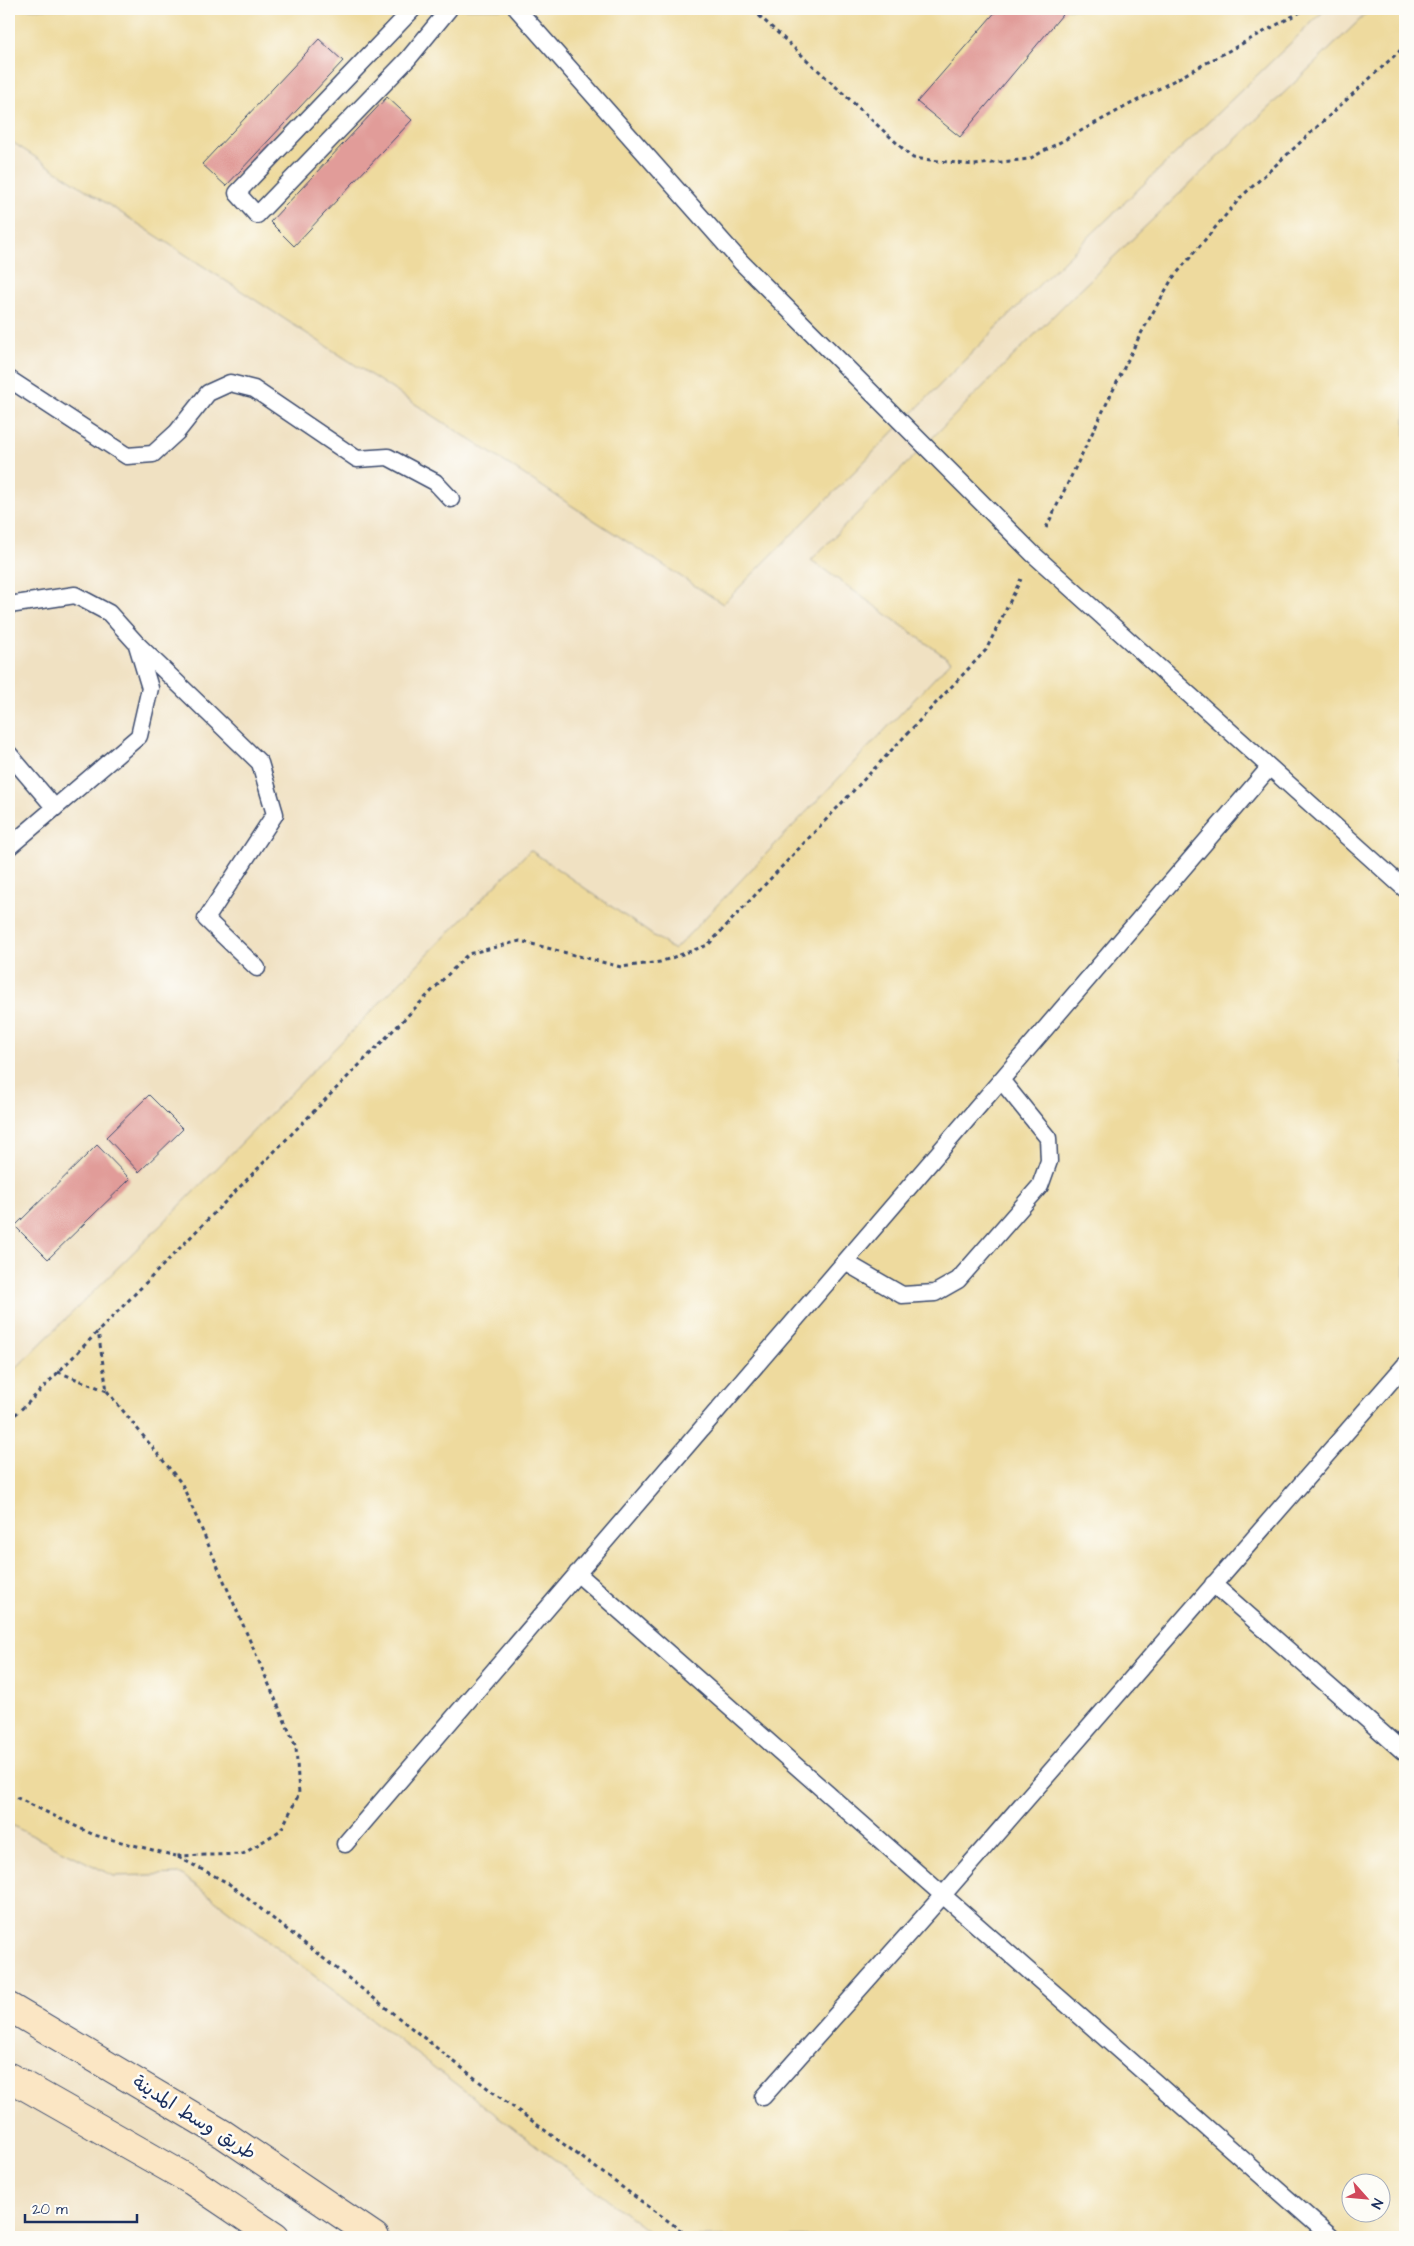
<svg xmlns="http://www.w3.org/2000/svg" width="1414" height="2246" viewBox="0 0 1414 2246" font-family="'Architects Daughter','Playpen Sans Arabic',sans-serif">
	<style>
		.sand { fill: #eeda9e; stroke: #84847e; fill-rule: evenodd }
		.building { fill: #e19c99 }
		.lines { fill: none; stroke-linecap: round; stroke-linejoin: round }
		.service-casing { stroke: #3b4a6d; stroke-width: 19 }
		.secondary-casing { stroke: #3b4a6d; stroke-width: 30 }
		.path { stroke: #3b4a6d; stroke-width: 3; stroke-dasharray: 4 4; stroke-linecap: butt }
		.service { stroke: #fff; stroke-width: 16 }
		.secondary { stroke: #fbe6c4; stroke-width: 28 }
		.labels { text-anchor: middle; dominant-baseline: central; stroke-width: 5; stroke-linejoin: round; paint-order: stroke }
		.street-label { font-size: 19px; fill: #1b2f5e; stroke: #fdfcf7 }
	</style>
	<rect width="100%" height="100%" fill="#fdfcf7"/>
	<filter id="ink" filterUnits="userSpaceOnUse"><feTurbulence type="fractalNoise" baseFrequency=".02" numOctaves="2"/><feDisplacementMap in="SourceGraphic" scale="10" xChannelSelector="R" yChannelSelector="G"/><feConvolveMatrix kernelMatrix="1 2 1 2 8 2 1 2 1" color-interpolation-filters="sRGB"/></filter>
	<filter id="wash" filterUnits="userSpaceOnUse"><feTurbulence type="fractalNoise" baseFrequency=".0096" numOctaves="4" result="noise"/><feDisplacementMap in="SourceGraphic" scale="20" xChannelSelector="R" yChannelSelector="G"/><feGaussianBlur stdDeviation="1.12" result="paint"/><feColorMatrix in="noise" values="0 0 0 0 0 0 0 0 0 0 0 0 0 0 0 0 0 1.4 0 .05"/><feComposite in="paint" operator="in"/></filter>
	<g filter="url(#wash)">
		<rect width="100%" height="100%" fill="#f0e1c2"/>
		<!-- sand -->
		<path class="sand" d="M9,9h1317l-282,271 -321,324 -714,-464z
			M1371,9h34v2228h-749l-475,-363 -67,2 -105,-52v-449l152,-150 369,-375 144,100 277,-289 -140,-101 255,-257zM1352,2184h30v30h-30z"/>
		<g id="blocks">
			<!-- building -->
			<path class="building" d="M998,9h69l-107,128 -43,-35z
				M319,39l24,22 -117,125 -24,-22z
				M387,97l25,23 -118,126 -24,-24z
				M149,1095l34,34 -44,43 -33,-35z
				M97,1145l33,34 -82,80 -33,-33z"/>
		</g>
	</g>
	<g filter="url(#ink)">
		<use href="#blocks" fill-opacity="0" stroke="#3b4a6d" stroke-width="1"/>
		<g class="lines">
			<!-- service casing -->
			<g class="service-casing">
				<path id="service" d="M413,9l-176,184 20,22 151,-156 41,-50
					M517,9l224,253 292,292 372,335
					M9,379l118,77 26,-2 24,-22 31,-39 22,-10 24,6 103,70 31,-2 47,25 16,17
					M9,605l66,-10 34,18 28,31 123,119 15,51 -69,105 51,49
					M9,754l46,54
					M9,847l130,-111 11,-48 -13,-43
					M845,1262l57,33 33,-2 23,-13 82,-94 9,-25 -1,-23 -47,-58
					M577,1573l754,664
					M1213,1584l192,169
					M345,1844l924,-1076
					M763,2097l180,-202 462,-530"/>
			</g>
			<!-- secondary casing -->
			<g class="secondary-casing">
				<path id="secondary" d="M9,2007l214,127 152,103
					M9,2077l183,104 83,56"/>
			</g>
			<!-- path -->
			<path class="path" d="M752,9h62
				M753,10l160,148 61,7 55,-6 277,-150
				M1046,528l93,-191 33,-58 69,-82 164,-151
				M58,1372l49,19 -9,-60
				M107,1391l75,93 114,263 3,47 -18,36 -38,24 -67,2 52,27 262,207 200,147
				M9,1420l18,-16 441,-450 52,-13 101,26 39,-5 48,-17 278,-295 35,-71
				M9,1794l85,41 82,21"/>
			<!-- service -->
			<use href="#service" class="service"/>
			<!-- secondary -->
			<use href="#secondary" class="secondary"/>
		</g>
	</g>
	<g class="labels">
		<!-- street labels -->
		<g class="street-label">
			<text transform="translate(194 2118) rotate(32)">طريق وسط المدينة</text>
		</g>
	</g>
	<!-- margin -->
	<rect width="1414" height="2246" fill="none" stroke="#fdfcf7" stroke-width="30"/>
	<!-- north arrow -->
	<g transform="translate(1366 2198) rotate(117)"><circle r="24" fill="#fdfcf7" stroke="#a3aaba"/>
	<path d="M0-4L9 19L0 12L-9 19Z" fill="#d1495b"/>
	<text y="-8" font-size="14" font-weight="bold" text-anchor="middle" fill="#1b2f5e">N</text>
	</g>
	<!-- scale -->
	<path d="M25 2214v8h112v-8" fill="none" stroke="#1b2f5e" stroke-width="2.5"/>
	<text x="32" y="2214" font-size="15" fill="#1b2f5e" stroke="#fdfcf7" stroke-width="4" paint-order="stroke">20 m</text>
</svg>
